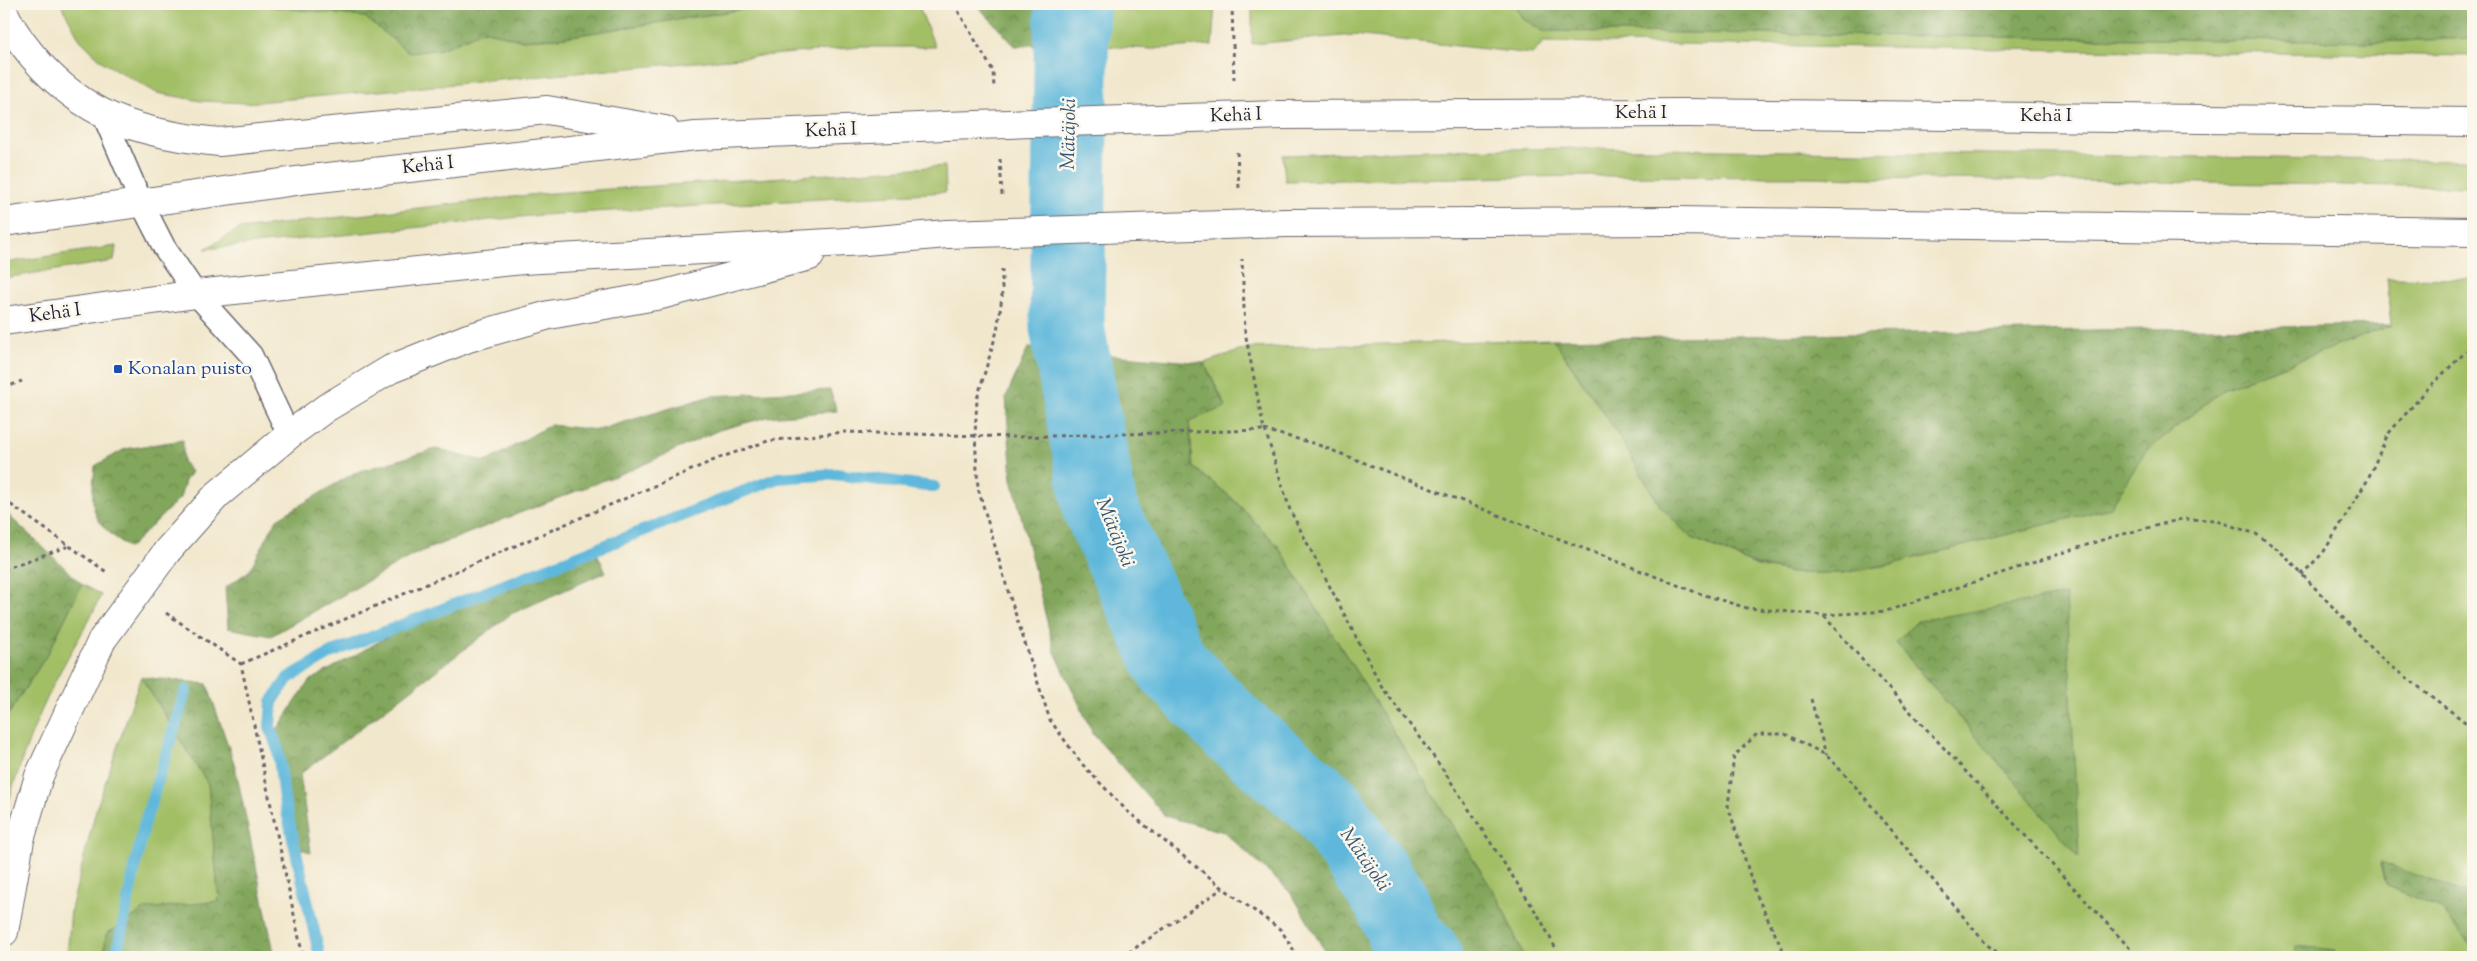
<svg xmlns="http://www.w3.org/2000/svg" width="2477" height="961" viewBox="0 0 2477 961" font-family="'Sorts Mill Goudy',serif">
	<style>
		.green { fill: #a3bf66; stroke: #627050; fill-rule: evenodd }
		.forest { fill: url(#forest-crowns); stroke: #52644b }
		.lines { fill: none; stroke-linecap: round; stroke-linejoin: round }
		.stream { stroke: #5eb8db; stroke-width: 12 }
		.river { stroke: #5eb8db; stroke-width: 75 }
		.lane-casing { stroke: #6a676e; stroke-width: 25 }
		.highway-casing { stroke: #6a676e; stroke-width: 30 }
		.path { stroke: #6a676e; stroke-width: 3; stroke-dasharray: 4 4; stroke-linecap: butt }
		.lane { stroke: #fff; stroke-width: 22 }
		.highway { stroke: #fff; stroke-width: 28 }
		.highway-bridge-casing { stroke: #6a676e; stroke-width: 30; stroke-linecap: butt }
		.highway-bridge { stroke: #fff; stroke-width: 28 }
		.transit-dot { fill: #1a4fb4; stroke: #fbf7ec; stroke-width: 2 }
		.labels { text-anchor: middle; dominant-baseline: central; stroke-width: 5; stroke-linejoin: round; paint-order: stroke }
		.street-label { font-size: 19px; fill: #22223b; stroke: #fbf7ec }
		.transit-label { font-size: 19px; fill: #164399; stroke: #fbf7ec; text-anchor: start }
		.water-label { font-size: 20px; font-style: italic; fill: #375673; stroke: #fbf7ec }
	</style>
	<defs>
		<pattern id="forest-crowns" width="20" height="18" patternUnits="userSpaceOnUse" patternTransform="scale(1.25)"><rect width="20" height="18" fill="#82a65b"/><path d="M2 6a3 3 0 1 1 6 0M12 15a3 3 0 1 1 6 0" fill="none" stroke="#6a874c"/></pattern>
	</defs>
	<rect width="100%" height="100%" fill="#fbf7ec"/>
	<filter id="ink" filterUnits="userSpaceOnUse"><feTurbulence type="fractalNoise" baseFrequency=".02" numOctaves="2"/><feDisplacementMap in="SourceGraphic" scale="10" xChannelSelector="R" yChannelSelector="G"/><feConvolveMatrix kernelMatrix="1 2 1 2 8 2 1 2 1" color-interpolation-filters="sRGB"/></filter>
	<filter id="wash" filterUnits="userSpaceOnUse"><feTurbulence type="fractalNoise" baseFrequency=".0096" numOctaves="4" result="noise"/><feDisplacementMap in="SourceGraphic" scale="20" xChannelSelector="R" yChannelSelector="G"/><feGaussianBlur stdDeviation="1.12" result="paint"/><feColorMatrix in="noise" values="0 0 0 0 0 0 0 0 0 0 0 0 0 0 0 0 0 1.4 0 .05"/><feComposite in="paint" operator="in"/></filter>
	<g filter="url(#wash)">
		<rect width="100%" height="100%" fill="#f1e7cc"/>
		<!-- green -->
		<path class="green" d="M61,4h187l117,13 44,36 32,-4 43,-19 35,10 39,-2 220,-34h140l17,43h-75l-613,56 -46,-2 -44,-8 -53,-30 -24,-23z
			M1088,4h127l-3,41 -61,4 -62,-4z
			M1252,4h262l8,14 21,13 833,11 97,-4v18l-930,-14 -10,12 -179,-19 -102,9z
			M1583,148l890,13v26l-668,-10 -217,-1 -303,5 -2,-26 150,-5z
			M945,166l1,26 -406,23 -335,34 34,-20 299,-35z
			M116,246l-2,15 -110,17v-15z
			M2387,278l86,1v617l-92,-33 5,22 56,25 31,38v9h-949l-24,-55 -223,-357 -45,-47 -39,-31 -4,-46 37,-15 -22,-43 44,-15 305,-9 61,89 46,78 30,31 67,29 36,7h50l49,-9 218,-56 35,-56 80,-64 167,-63zM1917,621l162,235 -183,-213z
			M82,584l19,11c-15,35 -37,65 -52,99 -19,40 -33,81 -45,124v-97l44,-68z
			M141,677l67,107 11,118 -74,7 -39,25 -2,23h-37l4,-48 25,-99z"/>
		<!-- forest -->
		<path class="forest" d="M248,4h530l-220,34 -39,2 -35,-10 -43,19 -32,4 -44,-36z
			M976,4h68l2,41 -31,1z
			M1514,4h959v34l-97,4 -833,-11 -21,-13z
			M2392,325l-167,63 -80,64 -35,56 -218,56 -49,9h-50l-36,-8 -67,-28 -30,-31 -46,-78 -61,-89z
			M1028,348l176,15 22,44 -37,14 4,46 39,31 45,47 223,357 24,55h-196l-36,-63 -68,-62 -59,-16 -72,-82 -39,-84 -42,-171 -6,-82z
			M830,390l7,21 -69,6 -49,13 -81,37 -223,87 -144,82 -43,-8 -3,-40 24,-17 28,-52 77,-46 82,-24 50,13 64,-37 48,5 113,-34z
			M183,440v21l8,11 -6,9 -5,17 -51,50c-39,-28 -39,-36 -34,-82l30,-17z
			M4,511l78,73 -34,69 -44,68z
			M594,547l12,25 -95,42 -211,160 11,79 -18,-8 -16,-115 32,-49 96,-54z
			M2066,595l13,262 -183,-214 21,-22z
			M141,677l66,7 28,82 40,191h-171l2,-22 39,-26 74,-8 -11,-117z
			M2381,862l92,34v52l-31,-38 -56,-25z
			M2296,946l39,4 1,7h-41z"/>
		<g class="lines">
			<!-- stream -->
			<path class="stream" d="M116,957l28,-132 42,-135
				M320,957l-36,-158 -6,-49 -8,-23 2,-25 16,-24 45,-26 445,-174 57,-4 99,13"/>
			<!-- river -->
			<path class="river" d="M1072,4l-5,323 33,181 71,156 62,65 94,78 64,93 14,35 20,22"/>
		</g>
	</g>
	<g filter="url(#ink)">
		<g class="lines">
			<!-- lane casing -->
			<g class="lane-casing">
				<path id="lane" d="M104,116l37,86 23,45 32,47 55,61 38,80"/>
			</g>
			<!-- highway casing -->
			<g class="highway-casing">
				<path id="highway" d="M4,13c10,21 24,39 40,56 50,52 105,66 175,73l328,-32 118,20
					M1282,115l405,-2 786,9
					M4,222l306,-43 386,-43 248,-10
					M1286,223l387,-2 800,11
					M4,321l192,-27 327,-34 342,-19 82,-7
					M168,550l49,-55 72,-60 37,-27 65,-39 77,-31 81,-23 112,-20 149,-39
					M4,932l16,-92 19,-64 63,-136"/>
			</g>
			<!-- path -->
			<path class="path" d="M954,4l39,67 1,17
				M1232,4l2,77
				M1237,152l2,36
				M1000,159l2,36
				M1002,269v28l-5,34 -20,68 -2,36 3,53 30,103 42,129 32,44 45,47 96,77 58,42 17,27
				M4,388l18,-7
				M1264,430l52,14 382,149 49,15 77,7 62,-4 222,-73 74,-19 32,1 42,14 24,17 102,108 91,69
				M1265,430l25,80 92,177 62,84 97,149 19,37
				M4,500l104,73
				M4,569l65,-23
				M2301,575l22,-22 44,-72 21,-47 43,-49 42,-40
				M166,613l75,51 62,293
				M1824,616l42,48 272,293
				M241,664l478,-206 49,-17 75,-9 172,5 249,-7 -19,-98 -3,-73
				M1811,699l15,56
				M1122,957l101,-69
				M1786,957l-30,-63 -28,-88 6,-50 23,-22h28l41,21 24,25 136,164 17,13"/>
			<!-- lane -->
			<use href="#lane" class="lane"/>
			<!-- highway -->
			<use href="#highway" class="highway"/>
			<!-- highway-bridge casing -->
			<g class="highway-bridge-casing">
				<path id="highway-bridge" d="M944,126l338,-11
					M947,234l339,-11
					M102,640l66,-90"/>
			</g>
			<!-- highway-bridge -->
			<use href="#highway-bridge" class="highway-bridge"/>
		</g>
	</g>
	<!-- markers -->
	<rect class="transit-dot" x="113" y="364" width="10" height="10" rx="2.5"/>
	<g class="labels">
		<!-- street labels -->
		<g class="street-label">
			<text x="1641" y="113">Kehä I</text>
			<text transform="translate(1236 116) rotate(-2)">Kehä I</text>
			<text x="2046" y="116">Kehä I</text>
			<text transform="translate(831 131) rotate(-2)">Kehä I</text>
			<text transform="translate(428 166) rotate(-6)">Kehä I</text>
			<text transform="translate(55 314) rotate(-8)">Kehä I</text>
		</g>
		<!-- transit labels -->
		<g class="transit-label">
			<text x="128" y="369">Konalan puisto</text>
		</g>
		<!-- water labels -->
		<g class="water-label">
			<text transform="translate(1070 134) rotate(-89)">Mätäjoki</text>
			<text transform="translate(1114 533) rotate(68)">Mätäjoki</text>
			<text transform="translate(1364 860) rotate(55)">Mätäjoki</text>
		</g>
	</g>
	<!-- margin -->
	<rect width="2477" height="961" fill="none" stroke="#fbf7ec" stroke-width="20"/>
</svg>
